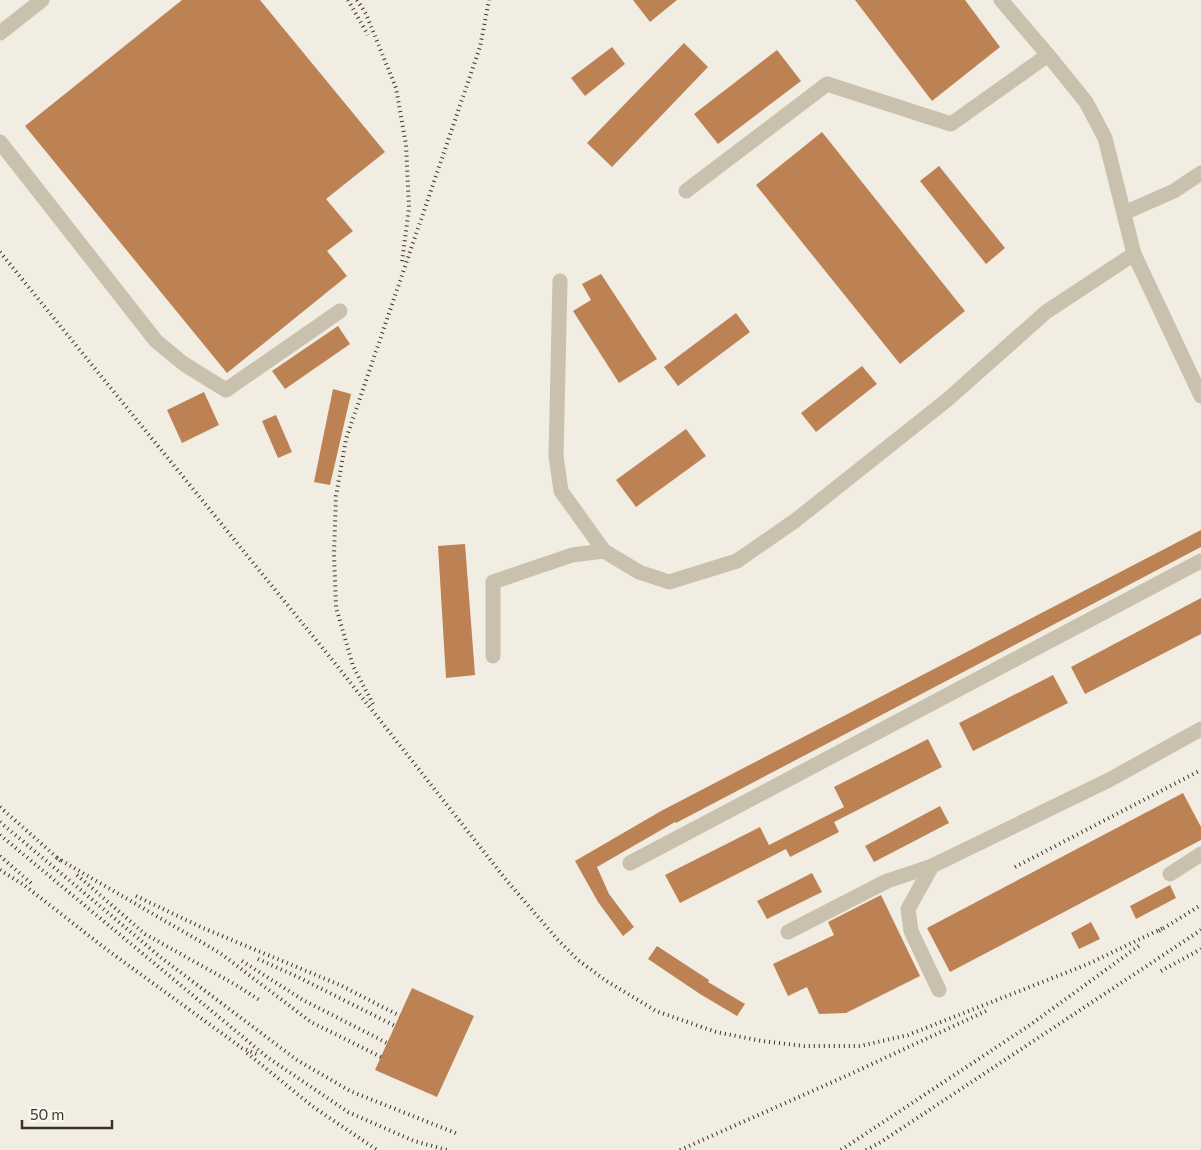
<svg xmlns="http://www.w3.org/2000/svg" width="1201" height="1150" font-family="Commissioner,sans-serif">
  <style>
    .building { fill: #bd8254 }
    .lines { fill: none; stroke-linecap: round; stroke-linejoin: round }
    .minor { stroke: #cac0ae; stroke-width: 15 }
    .rail { stroke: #39322c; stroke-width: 4; stroke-dasharray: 1 4; stroke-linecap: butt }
  </style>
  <rect width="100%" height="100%" fill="#f2ede2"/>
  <g class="building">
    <path d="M182 0H260L385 152 326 199 353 231 327 251 347 276 227 373 25 126Z"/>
    <path d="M633 0H677L650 22Z"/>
    <path d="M855 0H965L1000 47 932 101Z"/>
    <path d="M684 43 708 67 612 167 587 143Z"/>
    <path d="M612 47 625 64 585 96 571 78Z"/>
    <path d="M777 50 801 81 718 144 694 114Z"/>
    <path d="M822 132 965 311 900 364 756 185Z"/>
    <path d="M939 166 1005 248 986 264 920 181Z"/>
    <path d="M601 274 657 359 619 383 573 311 591 300 582 284Z"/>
    <path d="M736 313 750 332 678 386 664 367Z"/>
    <path d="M338 326 350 344 285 389 272 371Z"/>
    <path d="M862 366 877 384 816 432 801 413Z"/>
    <path d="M333 389 351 394 330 485 314 482Z"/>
    <path d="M204 392 219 425 182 443 167 410Z"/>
    <path d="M276 415 292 452 278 458 262 421Z"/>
    <path d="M686 429 706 456 636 507 616 480Z"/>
    <path d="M1201 530V547L676 823 675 822 597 867 609 894 634 927 623 936 598 902 575 861 661 811Z"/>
    <path d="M465 544 475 675 446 678 438 546Z"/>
    <path d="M1201 598V634L1085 694 1071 667Z"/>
    <path d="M1053 675 1068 703 973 751 959 723Z"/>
    <path d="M928 739 942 767 834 822 839 832 790 857 786 849 680 903 665 875 760 827 769 845 844 807 834 787Z"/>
    <path d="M1183 793 1201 827V840L950 972 927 928Z"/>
    <path d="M940 806 949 823 874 862 865 846Z"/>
    <path d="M812 873 822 892 767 919 757 901Z"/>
    <path d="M1170 885 1176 898 1136 919 1130 906Z"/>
    <path d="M881 895 920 976 846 1013 819 1014 807 987 788 996 773 964 834 935 828 922Z"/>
    <path d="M1091 922 1100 939 1079 949 1071 933Z"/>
    <path d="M657 946 709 980 708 982 745 1004 737 1016 700 994 648 959Z"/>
    <path d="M412 988 474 1016 437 1097 375 1070Z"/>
  </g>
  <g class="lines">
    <g class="minor">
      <path d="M1001 0 1048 55 1086 102 1105 138 1134 254 1201 396"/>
      <path d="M0 33 42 0"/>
      <path d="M0 142 156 341 184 364 226 390 340 311"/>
      <path d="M686 191 827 84 951 124 1048 55"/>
      <path d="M1124 213 1174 191 1201 173"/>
      <path d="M560 281 556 456 561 491 604 551 639 572 669 582 737 561 796 520 947 400 1046 312 1134 254"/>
      <path d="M493 656V582L572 555 604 551"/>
      <path d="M630 863 1201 561"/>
      <path d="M932 866 908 909 911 931 939 990"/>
      <path d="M1170 874 1201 854"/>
      <path d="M788 932 887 881 932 866 1109 780 1201 729"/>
    </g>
    <g class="rail">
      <path d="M348 0 368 35"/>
      <path d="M357 0 366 14 396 88 406 145 409 208 402 262"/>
      <path d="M0 252 338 667 507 881 558 940 578 960 605 980 656 1011 716 1032 762 1041 804 1046H860L908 1035 1088 964 1163 928"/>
      <path d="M373 704 353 666 336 607 334 555 336 496 346 439 480 47 489 0"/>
      <path d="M0 807 62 862"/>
      <path d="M0 822 164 960 297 1060 350 1091 458 1134"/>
      <path d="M0 835 267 1057 348 1112 414 1141 447 1150"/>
      <path d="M0 856 31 883"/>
      <path d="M57 858 220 953 311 1022 381 1057"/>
      <path d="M1015 867 1201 770"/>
      <path d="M0 870 24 885 106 949 242 1048 259 1055"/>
      <path d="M77 875 145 934 236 985 261 1001"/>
      <path d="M136 896 203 928 340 985 400 1016"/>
      <path d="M1159 931 1201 905"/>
      <path d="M258 959 298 977 395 1026"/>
      <path d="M242 961 303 1000 387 1043"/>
      <path d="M1161 971 1201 949"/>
      <path d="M247 1053 312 1106 377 1150"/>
      <path d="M680 1150 846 1076 986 1011"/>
      <path d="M841 1150 1030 1025 1140 945"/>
      <path d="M866 1150 881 1142 1201 930"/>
    </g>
  </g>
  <path d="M22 1120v8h90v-8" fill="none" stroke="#39322c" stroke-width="2.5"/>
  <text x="30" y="1120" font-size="15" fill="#39322c" stroke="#faf7ee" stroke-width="4" paint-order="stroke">50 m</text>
</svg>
